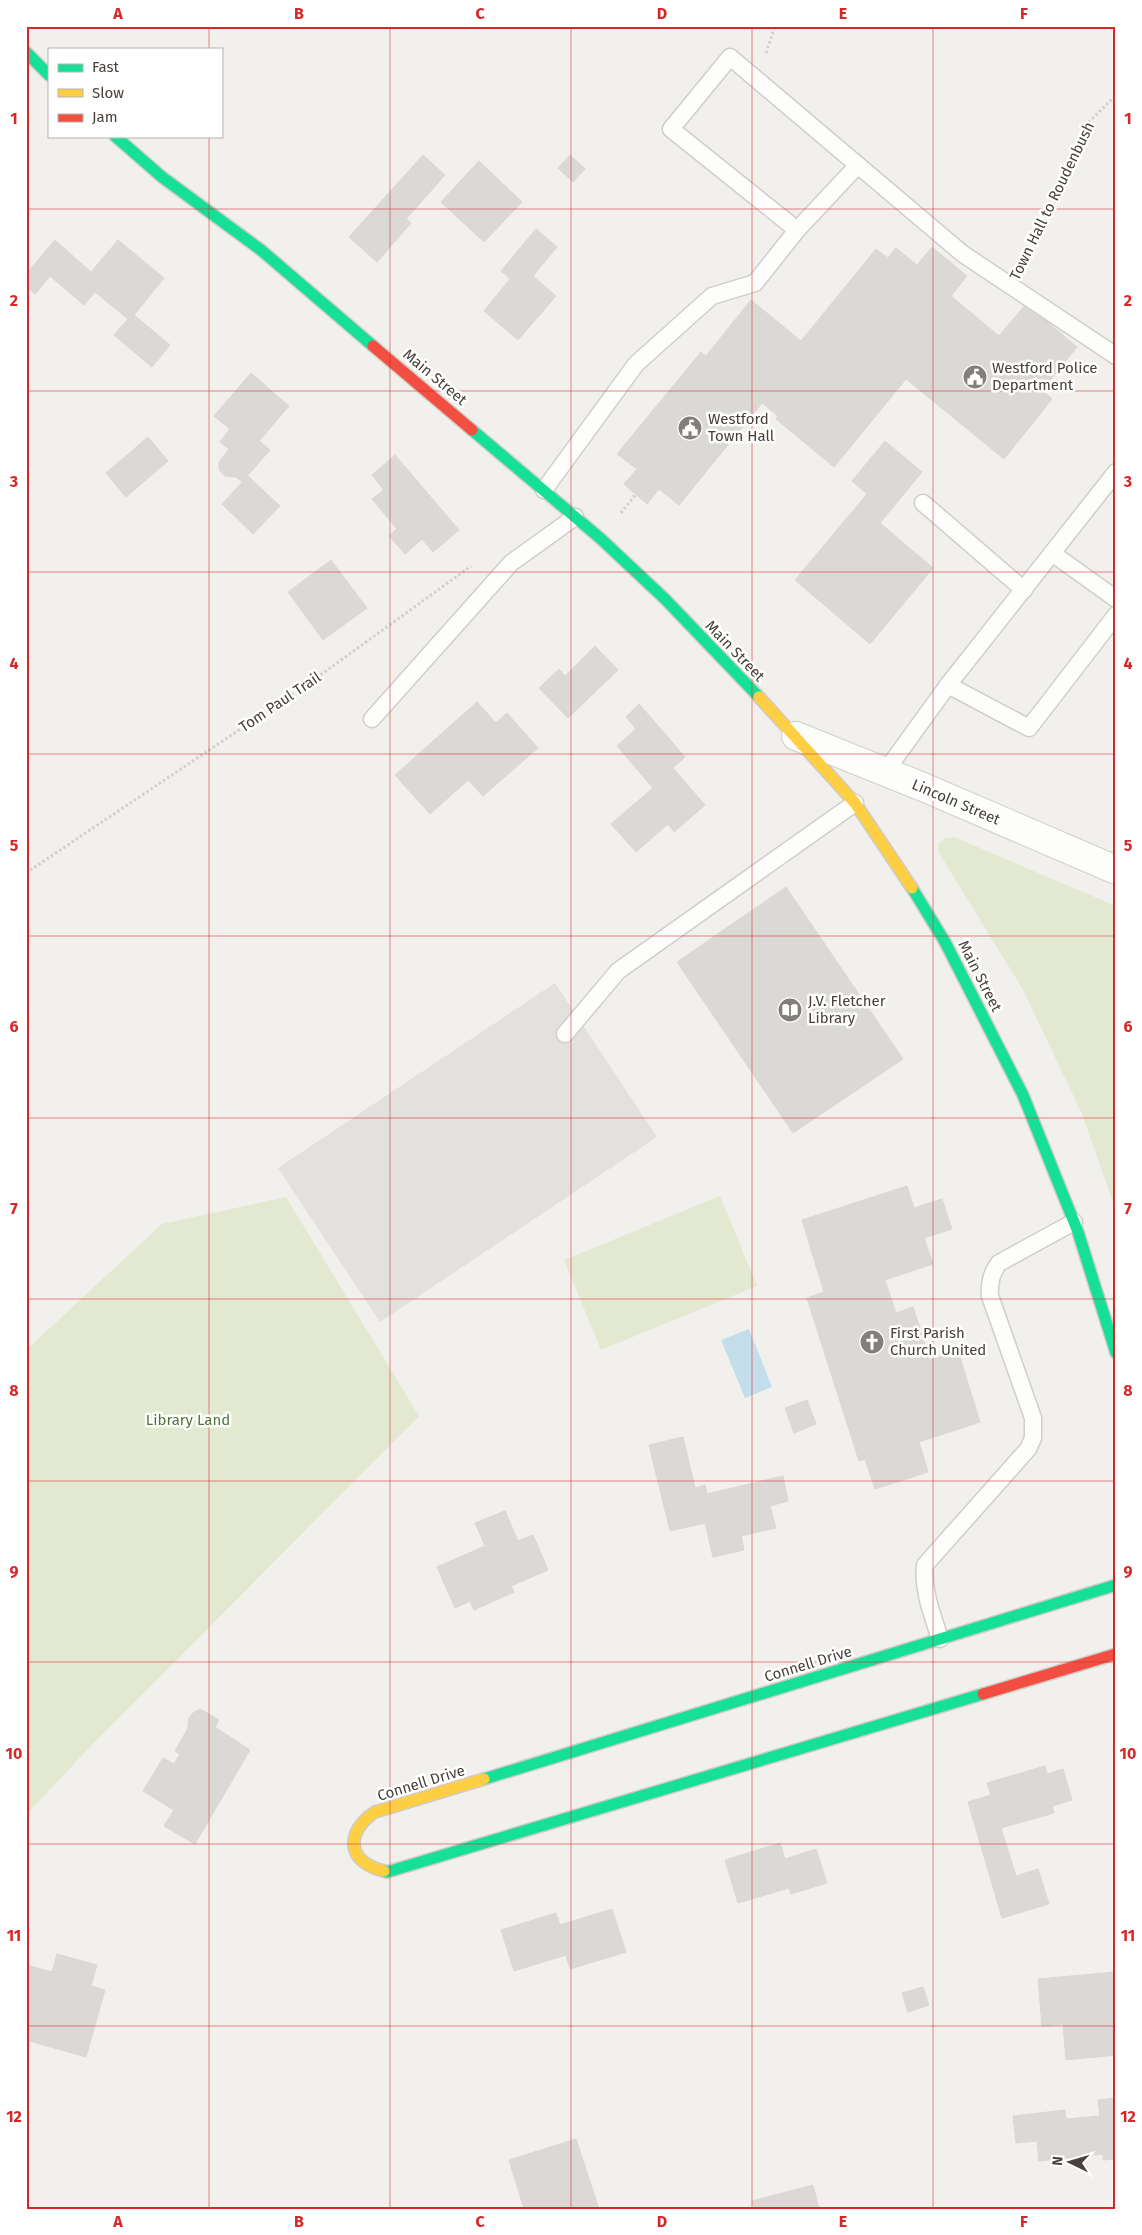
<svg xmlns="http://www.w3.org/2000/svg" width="1142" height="2235" font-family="'Fira Sans',sans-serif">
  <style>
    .green { fill: #e2e9d0 }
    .parking { fill: #e3e1de }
    .water { fill: #c3deea }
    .building { fill: #dbd9d6; stroke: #dad7d3 }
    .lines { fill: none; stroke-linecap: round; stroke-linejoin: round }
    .lane-casing { stroke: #d0cecb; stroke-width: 19 }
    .street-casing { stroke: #d0cecb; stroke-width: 30 }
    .fast-casing { stroke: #d0ccc5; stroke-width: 14 }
    .slow-casing { stroke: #d0ccc5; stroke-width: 14 }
    .jam-casing { stroke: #d0ccc5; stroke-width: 14 }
    .path { stroke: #d2d0cb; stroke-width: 3; stroke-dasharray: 2.5 2.5; stroke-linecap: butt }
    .lane { stroke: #fdfdfc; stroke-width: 16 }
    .street { stroke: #fdfdfc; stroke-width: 28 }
    .fast { stroke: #16e098; stroke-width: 11 }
    .slow { stroke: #ffcf43; stroke-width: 11 }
    .jam { stroke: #f24e42; stroke-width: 11 }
    .grid { fill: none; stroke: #d62828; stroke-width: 1; stroke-opacity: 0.55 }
    .labels { text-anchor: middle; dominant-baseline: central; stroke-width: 5; stroke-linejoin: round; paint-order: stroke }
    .street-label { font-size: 15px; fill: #47413a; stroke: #fff }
    .poi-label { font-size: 15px; fill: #47413a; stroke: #fff; text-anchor: start }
    .park-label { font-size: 15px; fill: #507433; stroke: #fff }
    .neatline { fill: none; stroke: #d62828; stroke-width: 2 }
    .grid-label { font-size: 16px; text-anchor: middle; font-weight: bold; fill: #d62828 }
  </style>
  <rect width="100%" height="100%" fill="#f2f0ed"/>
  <g class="green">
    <path d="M954 837 1116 906V1211L1082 1114 1023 990 939 853 938 845 945 838Z"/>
    <path d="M720 1196 757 1286 601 1350 564 1260Z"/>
    <path d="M286 1197 419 1416 90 1747 26 1815V1350L162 1224Z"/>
  </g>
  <path class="parking" d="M555 983 657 1137 380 1322 278 1168Z"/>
  <path class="water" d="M749 1329 772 1387 745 1398 721 1340Z"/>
  <g class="building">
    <path d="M423 155 445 175 406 219 411 223 377 262 349 237Z"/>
    <path d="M570 155 585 169 573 182 558 168Z"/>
    <path d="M479 161 522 202 484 242 441 202Z"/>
    <path d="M536 229 557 247 533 276 556 296 518 340 484 311 510 279 501 271Z"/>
    <path d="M55 240 91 272 118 240 164 278 134 315 170 345 152 367 114 335 128 319 95 292 84 305 50 276 35 294 26 286V274Z"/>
    <path d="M932 247 967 276 951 296 999 336 1026 304 1077 347 1042 390 1052 399 1004 459 906 379 834 467 776 419 778 416 706 356 751 300 801 341 876 249 888 258 896 248 917 265Z"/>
    <path d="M701 352 762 403 679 505 659 489 647 504 624 484 637 469 617 454Z"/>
    <path d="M251 373 289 406 259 441 270 450 242 482 236 477 225 476 219 470V462L229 449 220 442 230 429 214 416Z"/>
    <path d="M148 437 168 461 126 497 106 473Z"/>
    <path d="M885 441 922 472 880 523 933 568 870 644 795 580 867 494 852 481Z"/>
    <path d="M395 455 459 530 433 552 422 539 405 554 389 536 397 529 372 499 384 490 372 475Z"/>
    <path d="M248 476 280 506 253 534 222 504Z"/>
    <path d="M331 560 367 608 323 640 288 592Z"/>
    <path d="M595 646 618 670 568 718 539 688 559 669 565 676Z"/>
    <path d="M477 702 496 723 507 713 538 748 483 796 468 780 430 814 395 775Z"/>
    <path d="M639 704 685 757 673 768 705 805 674 832 668 824 636 852 611 824 653 788 617 746 636 729 626 717Z"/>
    <path d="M786 887 903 1059 793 1133 677 962Z"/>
    <path d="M907 1186 914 1208 942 1199 952 1229 924 1238 933 1264 885 1280 896 1313 913 1307 930 1360 958 1351 980 1422 919 1442 928 1472 875 1489 865 1459 859 1461 807 1298 824 1292 802 1220Z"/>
    <path d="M807 1400 816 1424 794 1433 785 1408Z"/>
    <path d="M683 1437 695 1488 705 1485 707 1494 783 1476 788 1501 770 1506 776 1528 741 1536 744 1550 713 1557 705 1523 670 1531 649 1445Z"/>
    <path d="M505 1511 518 1541 533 1535 548 1570 511 1586 514 1592 474 1610 470 1601 455 1608 437 1567 485 1546 475 1523Z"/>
    <path d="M200 1709 219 1720 215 1727 250 1750 195 1844 164 1826 174 1810 143 1791 163 1758 174 1764 180 1754 175 1751 188 1728 189 1718 193 1713Z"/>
    <path d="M1045 1766 1047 1774 1063 1769 1072 1800 1052 1806 1054 1813 1001 1828 1016 1876 1038 1869 1049 1904 1002 1918 968 1802 991 1795 987 1783Z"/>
    <path d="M780 1843 785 1859 816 1849 827 1883 791 1894 789 1888 738 1903 725 1860Z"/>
    <path d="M612 1909 626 1952 570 1969 566 1955 514 1971 501 1930 556 1913 560 1925Z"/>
    <path d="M57 1954 97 1965 91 1986 105 1990 86 2057 26 2040V1965L52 1972Z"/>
    <path d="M1116 1972V2055L1066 2060 1063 2024 1042 2026 1038 1979Z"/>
    <path d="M923 1987 929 2005 908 2012 902 1993Z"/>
    <path d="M1115 2092H1116V2159L1103 2160V2154L1039 2161 1037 2141 1016 2143 1013 2116 1065 2110 1066 2119 1100 2116 1098 2100 1115 2098Z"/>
    <path d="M576 2139 599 2209H524L509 2160Z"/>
    <path d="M813 2185 819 2209H754L752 2201Z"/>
  </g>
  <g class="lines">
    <defs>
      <g id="lane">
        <path d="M797 230 858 165"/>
        <path d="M544 490 636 364 712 296 755 283 797 230 671 129 730 57 963 254 1116 356"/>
        <path d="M923 503 1024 590"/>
        <path d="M1052 553 1116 599"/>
        <path d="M948 685 1116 472"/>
        <path d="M372 719 511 563 575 517"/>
        <path d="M885 772 948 685 1029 728 1116 615"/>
        <path d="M565 1034 618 971 855 803"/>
        <path d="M940 1639C933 1616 922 1590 925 1565L1028 1449 1033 1438V1418L990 1296C989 1283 991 1273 999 1263L1074 1222"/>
      </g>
      <path id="street" d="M796 736 923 787 1116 870"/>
      <g id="fast">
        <path d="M26 52 49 75"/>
        <path d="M115 136 162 177 261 250 373 346"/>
        <path d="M472 430 600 538 665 599 759 697"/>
        <path d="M912 888 945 942 1023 1095 1078 1232 1116 1353"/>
        <path d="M484 1779 1116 1585"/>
        <path d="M384 1871 387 1872 983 1694"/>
      </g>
      <g id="slow">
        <path d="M759 697 855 803 912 888"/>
        <path d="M384 1871C346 1862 345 1832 375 1812L484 1779"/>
      </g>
      <g id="jam">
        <path d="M373 346 472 430"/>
        <path d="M983 1694 1116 1654"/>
      </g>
    </defs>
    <use href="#lane" class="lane-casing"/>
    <use href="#street" class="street-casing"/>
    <use href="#fast" class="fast-casing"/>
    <use href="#slow" class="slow-casing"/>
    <use href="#jam" class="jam-casing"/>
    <g class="path">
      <path d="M766 53 775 26"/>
      <path d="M1021 262 1089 122 1116 95"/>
      <path d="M621 513 636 494"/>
      <path d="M26 873 315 679 471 566"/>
    </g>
    <use href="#lane" class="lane"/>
    <use href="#street" class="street"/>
    <use href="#fast" class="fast"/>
    <use href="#slow" class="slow"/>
    <use href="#jam" class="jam"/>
  </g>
  <path class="grid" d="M209 26V49M390 26V2209M571 26V2209M752 26V2209M933 26V2209M209 136V2209M26 209H1116M26 391H1116M26 572H1116M26 754H1116M26 936H1116M26 1118H1116M26 1299H1116M26 1481H1116M26 1662H1116M26 1844H1116M26 2026H1116"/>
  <defs>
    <symbol id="civic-disc" viewBox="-11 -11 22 22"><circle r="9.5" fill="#837e79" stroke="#fff"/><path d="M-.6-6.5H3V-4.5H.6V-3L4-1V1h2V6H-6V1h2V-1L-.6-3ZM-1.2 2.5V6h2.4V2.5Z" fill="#fff"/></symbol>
    <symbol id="library-disc" viewBox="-11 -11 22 22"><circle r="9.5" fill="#837e79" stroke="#fff"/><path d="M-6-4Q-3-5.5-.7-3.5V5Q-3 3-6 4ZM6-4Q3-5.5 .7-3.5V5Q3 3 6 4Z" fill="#fff"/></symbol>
    <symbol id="church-disc" viewBox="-11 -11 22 22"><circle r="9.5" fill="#837e79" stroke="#fff"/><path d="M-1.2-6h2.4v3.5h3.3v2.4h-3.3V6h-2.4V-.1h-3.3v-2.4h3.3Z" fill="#fff"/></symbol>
  </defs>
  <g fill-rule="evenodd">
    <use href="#civic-disc" x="961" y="363" width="28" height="28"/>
    <use href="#civic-disc" x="676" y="414" width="28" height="28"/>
    <use href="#library-disc" x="776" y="996" width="28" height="28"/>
    <use href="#church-disc" x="858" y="1328" width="28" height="28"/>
  </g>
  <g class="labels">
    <g class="street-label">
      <text transform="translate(1052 201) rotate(-64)">Town Hall to Roudenbush</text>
      <text transform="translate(435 377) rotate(40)">Main Street</text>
      <text transform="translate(735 651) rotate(46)">Main Street</text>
      <text transform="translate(280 702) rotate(-34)">Tom Paul Trail</text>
      <text transform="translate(956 802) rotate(23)">Lincoln Street</text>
      <text transform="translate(980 976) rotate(63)">Main Street</text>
      <text transform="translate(808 1664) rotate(-17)">Connell Drive</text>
      <text transform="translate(421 1783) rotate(-17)">Connell Drive</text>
    </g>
    <g class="poi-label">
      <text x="992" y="368">Westford Police<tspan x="992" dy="17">Department</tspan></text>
      <text x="708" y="419">Westford<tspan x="708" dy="17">Town Hall</tspan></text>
      <text x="808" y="1001">J.V. Fletcher<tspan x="808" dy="17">Library</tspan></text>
      <text x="890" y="1333">First Parish<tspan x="890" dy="17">Church United</tspan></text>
    </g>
    <g class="park-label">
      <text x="188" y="1420">Library Land</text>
    </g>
  </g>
  <rect width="1142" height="2235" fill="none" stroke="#ffffff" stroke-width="55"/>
  <rect x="48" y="48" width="175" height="90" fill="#ffffff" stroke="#b5b3b0"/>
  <rect x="58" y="64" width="25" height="8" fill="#16e098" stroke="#b5b3b0"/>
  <text x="92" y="72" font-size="15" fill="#47413a">Fast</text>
  <rect x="58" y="89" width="25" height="8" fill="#ffcf43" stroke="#b5b3b0"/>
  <text x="92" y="98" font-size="15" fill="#47413a">Slow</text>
  <rect x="58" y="114" width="25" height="8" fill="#f24e42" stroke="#b5b3b0"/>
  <text x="92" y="122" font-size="15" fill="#47413a">Jam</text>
  <g transform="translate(1070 2162) rotate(275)" stroke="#ffffff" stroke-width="4" paint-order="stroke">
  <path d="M0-4L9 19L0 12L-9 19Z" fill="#47413a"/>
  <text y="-8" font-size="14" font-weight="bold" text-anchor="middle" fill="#47413a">N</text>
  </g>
  <rect x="28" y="28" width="1086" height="2180" class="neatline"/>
  <g class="grid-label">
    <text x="118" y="19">A</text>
    <text x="299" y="19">B</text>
    <text x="480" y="19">C</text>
    <text x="662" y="19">D</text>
    <text x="843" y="19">E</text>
    <text x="1024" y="19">F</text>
    <text x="14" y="124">1</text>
    <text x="1128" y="124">1</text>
    <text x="14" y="306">2</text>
    <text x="1128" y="306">2</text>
    <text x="14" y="487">3</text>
    <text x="1128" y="487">3</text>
    <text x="14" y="669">4</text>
    <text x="1128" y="669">4</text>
    <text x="14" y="851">5</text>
    <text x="1128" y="851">5</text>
    <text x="14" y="1032">6</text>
    <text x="1128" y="1032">6</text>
    <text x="14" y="1214">7</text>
    <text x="1128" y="1214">7</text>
    <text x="14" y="1396">8</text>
    <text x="1128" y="1396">8</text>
    <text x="14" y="1577">9</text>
    <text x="1128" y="1577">9</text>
    <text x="14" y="1759">10</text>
    <text x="1128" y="1759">10</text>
    <text x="14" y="1941">11</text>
    <text x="1128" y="1941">11</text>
    <text x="14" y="2122">12</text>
    <text x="1128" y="2122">12</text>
    <text x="118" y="2227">A</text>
    <text x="299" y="2227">B</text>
    <text x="480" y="2227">C</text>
    <text x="662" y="2227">D</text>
    <text x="843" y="2227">E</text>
    <text x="1024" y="2227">F</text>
  </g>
</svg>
